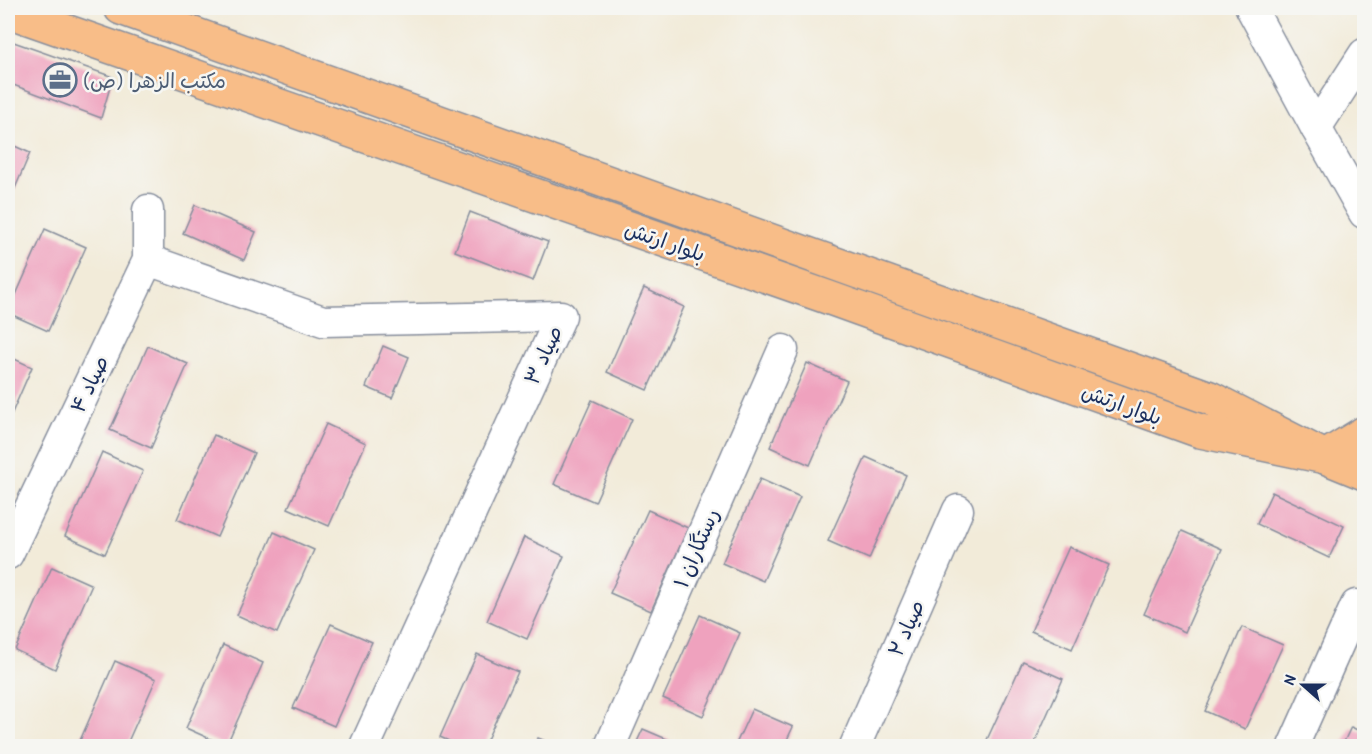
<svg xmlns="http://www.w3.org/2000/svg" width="1372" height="754" font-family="'Patrick Hand','Playpen Sans Arabic',sans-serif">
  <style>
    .building { fill: #efa2be }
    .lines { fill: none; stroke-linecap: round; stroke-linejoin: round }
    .minor-casing { stroke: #868d9c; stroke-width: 33 }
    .major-casing { stroke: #868d9c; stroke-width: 36 }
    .minor { stroke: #fff; stroke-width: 30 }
    .major { stroke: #f8bd88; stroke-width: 33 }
    .labels { text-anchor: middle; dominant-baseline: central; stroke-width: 5; stroke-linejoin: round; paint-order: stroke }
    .service-label { font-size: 21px; fill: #4e5e75; stroke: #f6f6f2; text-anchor: start }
    .street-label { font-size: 21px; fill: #1b2f5e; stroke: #f6f6f2 }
  </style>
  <rect width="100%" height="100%" fill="#f6f6f2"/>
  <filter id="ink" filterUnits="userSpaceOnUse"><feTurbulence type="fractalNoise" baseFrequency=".0167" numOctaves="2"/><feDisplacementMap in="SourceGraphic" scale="12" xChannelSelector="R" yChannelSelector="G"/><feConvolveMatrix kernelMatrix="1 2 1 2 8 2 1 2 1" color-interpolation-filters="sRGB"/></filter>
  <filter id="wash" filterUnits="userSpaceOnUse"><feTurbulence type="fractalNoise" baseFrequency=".008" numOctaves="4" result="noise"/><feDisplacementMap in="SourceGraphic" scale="24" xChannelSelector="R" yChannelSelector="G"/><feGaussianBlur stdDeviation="1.35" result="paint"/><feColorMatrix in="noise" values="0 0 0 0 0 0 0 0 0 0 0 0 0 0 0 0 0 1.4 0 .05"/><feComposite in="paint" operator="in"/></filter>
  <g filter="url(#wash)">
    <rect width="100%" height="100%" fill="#f2ebd9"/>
    <g id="blocks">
      <g class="building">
        <path d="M8 40 113 77 101 118 8 83Z"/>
        <path d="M8 143 30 153 8 205Z"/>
        <path d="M195 205 256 232 244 260 183 233Z"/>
        <path d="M470 212 548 242 533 281 455 251Z"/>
        <path d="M45 229 86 247 48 331 8 313Z"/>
        <path d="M644 288 684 307 647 390 607 372Z"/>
        <path d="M148 346 188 364 151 448 110 430Z"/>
        <path d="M383 346 409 357 392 398 366 387Z"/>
        <path d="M8 356 32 367 8 422Z"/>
        <path d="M807 363 847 381 810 465 770 447Z"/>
        <path d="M592 400 632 419 595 502 554 484Z"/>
        <path d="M326 424 366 443 329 526 288 508Z"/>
        <path d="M214 435 254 453 217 537 177 519Z"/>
        <path d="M102 452 143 471 105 554 65 536Z"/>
        <path d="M866 457 906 475 869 559 828 541Z"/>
        <path d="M760 479 800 497 763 581 722 563Z"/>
        <path d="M1272 492 1344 526 1329 558 1257 524Z"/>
        <path d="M648 510 688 528 651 611 610 593Z"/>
        <path d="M1182 531 1222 549 1185 632 1144 614Z"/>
        <path d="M274 532 314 550 277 633 237 615Z"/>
        <path d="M524 537 564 556 527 639 487 621Z"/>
        <path d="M1069 547 1109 565 1072 649 1031 631Z"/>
        <path d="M52 567 92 585 55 669 15 650Z"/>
        <path d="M700 615 740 633 703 716 663 698Z"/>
        <path d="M331 624 372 642 334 726 293 708Z"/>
        <path d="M1242 627 1283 645 1245 729 1205 711Z"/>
        <path d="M223 645 263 663 226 746 186 728Z"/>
        <path d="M477 654 518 672 484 746H460L440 737Z"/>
        <path d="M115 661 156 679 126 746H81L78 745Z"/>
        <path d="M1023 661 1063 679 1033 746H990L985 744Z"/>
        <path d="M752 709 793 727 784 746H735Z"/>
        <path d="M1351 727 1364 733V746H1342Z"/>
        <path d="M643 729 683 746H635Z"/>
        <path d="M538 738 558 746H534Z"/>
      </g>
    </g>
  </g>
  <g filter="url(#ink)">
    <use href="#blocks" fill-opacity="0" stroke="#868d9c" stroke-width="1.5"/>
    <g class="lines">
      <defs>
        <g id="minor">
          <path d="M1251 8 1316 128 1364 213"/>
          <path d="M1316 128 1364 54"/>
          <path d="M148 260 323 321 561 316 365 746"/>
          <path d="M8 554 148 260V210"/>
          <path d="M610 746 783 350"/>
          <path d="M855 746 958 510"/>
          <path d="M1293 746 1356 605"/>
        </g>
        <g id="major">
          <path d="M121 8 1210 398 1325 457 1364 473"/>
          <path d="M8 11 827 297 1200 431 1325 457"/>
          <path d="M1325 457 1364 433"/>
        </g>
      </defs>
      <use href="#minor" class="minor-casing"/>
      <use href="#major" class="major-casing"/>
      <use href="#minor" class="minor"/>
      <use href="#major" class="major"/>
    </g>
  </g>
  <defs>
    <symbol id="office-ring" viewBox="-11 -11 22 22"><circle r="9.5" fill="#f6f6f2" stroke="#5c6f8a" stroke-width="1.5"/><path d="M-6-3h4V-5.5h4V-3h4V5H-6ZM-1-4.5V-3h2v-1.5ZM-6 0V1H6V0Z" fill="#5c6f8a"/></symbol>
  </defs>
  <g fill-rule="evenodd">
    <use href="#office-ring" x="41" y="61" width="38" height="38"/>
  </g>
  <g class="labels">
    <g class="service-label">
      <text x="83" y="80">مکتب الزهرا (ص)</text>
    </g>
    <g class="street-label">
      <text transform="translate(665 241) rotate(19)">بلوار ارتش</text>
      <text transform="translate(543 355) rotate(-65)">صیاد ۳</text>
      <text transform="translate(89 384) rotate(-64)">صیاد ۴</text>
      <text transform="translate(1122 404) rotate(20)">بلوار ارتش</text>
      <text transform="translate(696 548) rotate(-67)">رستگاران ۱</text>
      <text transform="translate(906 628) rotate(-66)">صیاد ۲</text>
    </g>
  </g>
  <rect width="1372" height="754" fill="none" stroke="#f6f6f2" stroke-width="30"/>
  <g transform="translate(1303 685) rotate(291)" stroke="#f6f6f2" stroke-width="4.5" paint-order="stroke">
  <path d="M0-4.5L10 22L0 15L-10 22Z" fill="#1b2f5e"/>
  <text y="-9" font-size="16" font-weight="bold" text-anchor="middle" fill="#1b2f5e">N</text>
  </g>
</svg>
